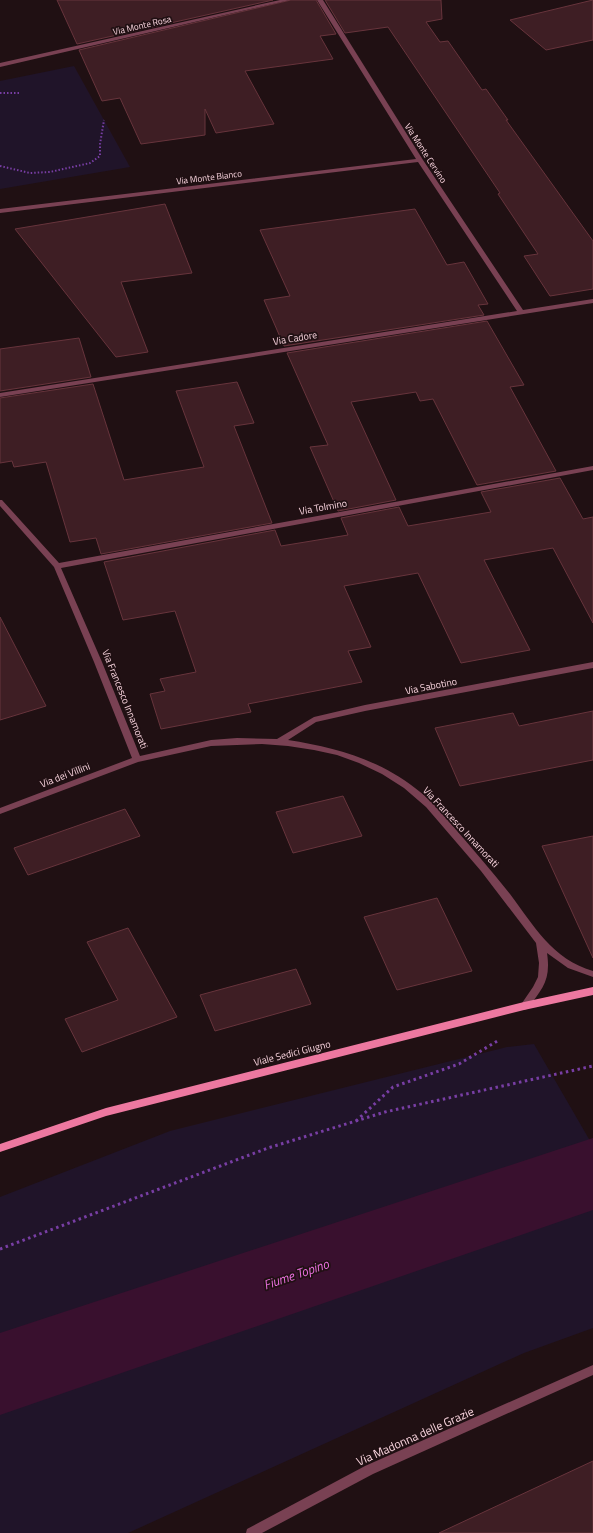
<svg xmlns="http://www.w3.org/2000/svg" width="593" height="1533" font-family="'Titillium Web',sans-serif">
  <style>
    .green { fill: #201429 }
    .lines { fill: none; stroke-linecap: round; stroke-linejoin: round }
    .river { fill: #39102e; fill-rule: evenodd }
    .building { fill: #3e1e24; stroke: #67343c }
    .path-far1 { stroke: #783ea4; stroke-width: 2; stroke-dasharray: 1.5 2; stroke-linecap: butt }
    .path { stroke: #783ea4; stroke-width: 3; stroke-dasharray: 2.5 3.5; stroke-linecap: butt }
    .street { fill: #794153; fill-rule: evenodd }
    .secondary { fill: #ed78a0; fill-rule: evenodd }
    .labels { text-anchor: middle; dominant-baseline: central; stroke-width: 3.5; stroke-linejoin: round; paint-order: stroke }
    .far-street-label { font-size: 9px; fill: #f9d4de; stroke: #201013 }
    .street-label { font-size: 10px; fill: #f9d4de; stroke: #201013 }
    .near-street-label { font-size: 12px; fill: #f9d4de; stroke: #201013 }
    .near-water-label { font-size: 13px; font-style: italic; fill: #ec70e0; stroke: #201013 }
  </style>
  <rect width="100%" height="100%" fill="#201013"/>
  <g class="green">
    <path d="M74 66 130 167 0 189V81Z"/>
    <path d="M534 1044 593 1146V1328L524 1353 128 1533H0V1197L170 1131 507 1047Z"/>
  </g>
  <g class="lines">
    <path class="river" d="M593 1138V1210L0 1415V1333Z"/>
  </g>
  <g class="building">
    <path d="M57 0H273L77 44Z"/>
    <path d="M291 0H316L336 34 320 36 333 59 245 71 274 124 216 133 205 109V135L141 144 120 98 102 101 79 50Z"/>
    <path d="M325 0H441L442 19 426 22 440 42 448 41 482 90 486 89 508 120H506L593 241V289L550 296 524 256 538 254 498 194 500 193 388 27 345 33Z"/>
    <path d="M593 0V40L546 50 510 20Z"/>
    <path d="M165 204 192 273 121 282 148 352 116 357 15 229Z"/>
    <path d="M415 209 447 265 464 262 488 304 478 305 484 315 284 346 264 300 290 296 260 230Z"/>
    <path d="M487 321 524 385 510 387 556 471 477 485 433 399 420 401 416 392 351 402 396 500 338 511 310 447 328 445 287 353Z"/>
    <path d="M79 338 91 377 0 391V349Z"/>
    <path d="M237 382 254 423 234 426 272 523 101 554 96 538 70 542 46 462 14 467 12 461 0 463V398L93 384 124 480 204 467 176 391Z"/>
    <path d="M560 478 583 519 593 517V623L553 548 484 560 530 650 461 663 418 573 344 586 371 647 348 651 362 682 248 704 251 712 161 729 150 694 165 691 160 679 196 672 175 611 123 620 104 562 275 530 281 546 348 535 341 518 399 507 408 526 491 512 481 492Z"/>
    <path d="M0 617 46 706 0 720Z"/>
    <path d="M593 711V760L460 786 435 728 513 713 519 726Z"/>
    <path d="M343 796 362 836 293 853 276 812Z"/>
    <path d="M125 809 140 836 28 875 14 848Z"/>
    <path d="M593 836V958L542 846Z"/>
    <path d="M437 898 472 971 397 990 364 917Z"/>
    <path d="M128 928 177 1017 82 1052 65 1019 118 1000 87 942Z"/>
    <path d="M296 969 311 1004 215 1031 200 995Z"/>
    <path d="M593 1461V1533H439Z"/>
  </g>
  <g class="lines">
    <g class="path-far1">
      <path d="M0 93H21"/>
      <path d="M0 166 30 173 50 172 90 163 100 156V144L104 120"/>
    </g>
    <g class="path">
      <path d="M356 1121 393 1087 459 1064 499 1040"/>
      <path d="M0 1249 268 1148 385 1112 593 1066"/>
    </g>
    <g class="street">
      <path d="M280 0H290L0 67V63Z"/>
      <path d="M317 0H323L423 160 523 310 593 299V303L0 397V393L517 311 418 162 0 213V209L416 159Z"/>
      <path d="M593 466V470L61 568 102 662 140 756 211 740 237 738 277 739 314 717 365 705 593 662V668L365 711 316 722 288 740C333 747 378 759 415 788 429 798 440 811 451 824 471 847 491 870 510 894 534 926 552 959 593 971V977L568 968 547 953C551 980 543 988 527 1009L524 1010 521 1009 520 1006 533 987 538 977 539 963 536 943 481 871 426 807 404 788 382 774 359 763 337 755 314 750 288 746 262 744 211 746 138 762 0 814V808L132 758 94 662 54 567 0 506V500H2L59 563Z"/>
      <path d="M593 1365V1375L373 1474 262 1533H246L247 1529 365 1466Z"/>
    </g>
    <path class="secondary" d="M593 987V995L524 1010 106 1116 0 1152V1144L106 1108 524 1002Z"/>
  </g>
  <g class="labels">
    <g class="far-street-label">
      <text transform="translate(142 25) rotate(-13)">Via Monte Rosa</text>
      <text transform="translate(426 153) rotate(57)">Via Monte Cervino</text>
      <text transform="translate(209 177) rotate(-7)">Via Monte Bianco</text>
    </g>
    <g class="street-label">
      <text transform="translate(295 338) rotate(-9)">Via Cadore</text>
      <text transform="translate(323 507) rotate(-10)">Via Tolmino</text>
      <text transform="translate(431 686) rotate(-11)">Via Sabotino</text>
      <text transform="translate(125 699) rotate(68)">Via Francesco Innamorati</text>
      <text transform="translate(65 775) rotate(-21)">Via dei Villini</text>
      <text transform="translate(461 827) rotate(47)">Via Francesco Innamorati</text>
      <text transform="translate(292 1053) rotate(-14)">Viale Sedici Giugno</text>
    </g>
    <g class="near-street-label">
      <text transform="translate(415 1436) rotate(-24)">Via Madonna delle Grazie</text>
    </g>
    <g class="near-water-label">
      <text transform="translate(296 1274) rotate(-19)">Fiume Topino</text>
    </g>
  </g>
</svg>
